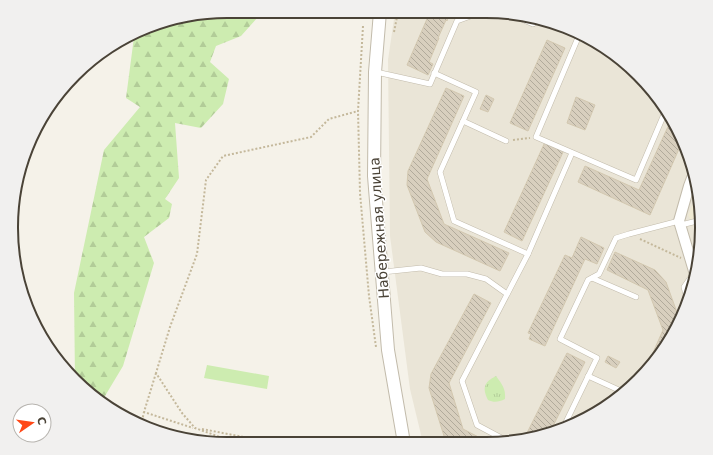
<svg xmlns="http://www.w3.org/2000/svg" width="713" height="455" font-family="'DejaVu Sans',sans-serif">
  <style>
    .residential { fill: #eae5d7 }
    .education { fill: #efe9d2 }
    .green { fill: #cdecb0 }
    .forest { fill: url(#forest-firs) }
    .park { fill: url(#park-tufts) }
    .building { fill: url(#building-back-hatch); stroke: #d3c8b0 }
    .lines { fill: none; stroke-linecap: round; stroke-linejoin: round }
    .service-casing { stroke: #c2bbab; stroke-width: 6 }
    .minor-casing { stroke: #c2bbab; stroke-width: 12 }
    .tertiary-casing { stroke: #c2bbab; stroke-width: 14 }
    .path { stroke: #c4b89b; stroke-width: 2; stroke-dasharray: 2 2; stroke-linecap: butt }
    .service { stroke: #fff; stroke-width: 5 }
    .minor { stroke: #fff; stroke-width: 10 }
    .tertiary { stroke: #fff; stroke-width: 12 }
    .labels { text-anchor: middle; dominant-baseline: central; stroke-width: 3; stroke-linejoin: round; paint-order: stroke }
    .street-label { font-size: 14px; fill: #4a4337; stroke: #fff }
    .rim { fill: none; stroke: #4a4337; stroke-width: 2 }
  </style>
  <defs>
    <pattern id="forest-firs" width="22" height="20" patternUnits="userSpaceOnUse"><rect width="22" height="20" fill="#cdecb0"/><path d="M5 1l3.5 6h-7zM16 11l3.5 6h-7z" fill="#b2cc98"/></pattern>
    <pattern id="park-tufts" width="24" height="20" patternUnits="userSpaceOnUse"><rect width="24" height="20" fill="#cdecb0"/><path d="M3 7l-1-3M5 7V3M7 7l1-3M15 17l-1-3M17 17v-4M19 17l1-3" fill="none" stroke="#b2cc98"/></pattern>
    <pattern id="building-back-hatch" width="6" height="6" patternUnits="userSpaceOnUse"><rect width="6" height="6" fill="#d8cfbe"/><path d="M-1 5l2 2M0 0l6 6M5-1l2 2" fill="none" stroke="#b1aa9b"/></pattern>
  </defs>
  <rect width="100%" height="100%" fill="#f5f2e9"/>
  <path class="residential" d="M395 12 514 13 581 33 628 65 680 132 702 213 691 297 648 370 581 422 499 444 423 443 410 389 390 236 388 60Z"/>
  <path class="education" d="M697 195 702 213 699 235 688 215Z"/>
  <path class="green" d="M207 365 269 376 267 389 204 378Z"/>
  <path class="forest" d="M228 11H259L258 17 241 36 216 46 210 62 229 79 223 104 201 128 175 123 179 178 165 199 172 204 169 218 144 237 154 263 123 366 102 401 85 390 75 379 74 293 104 150 140 107 126 98 134 37 133 35 158 22Z"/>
  <path class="park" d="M496 376C502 384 506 389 505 399 499 402 494 403 488 400 482 388 484 382 496 376Z"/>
  <g class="building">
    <path d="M430 12H450L447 21 446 20 438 38H439L429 62 433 64 428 75 407 65Z"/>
    <path d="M547 40 565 48 528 131 510 123Z"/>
    <path d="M446 88 464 96 427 179 444 224 509 253 500 271 436 242 425 232 407 185 408 171Z"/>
    <path d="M486 95 494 99 488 112 480 109Z"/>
    <path d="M576 97 595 105 585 130 567 123Z"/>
    <path d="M671 120 680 132 682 142 650 215 578 182 585 166 639 190Z"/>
    <path d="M545 142 564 150 522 241 504 232Z"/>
    <path d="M581 237 604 248 597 264 585 259 545 346 529 339 531 334 528 333 565 255 572 258Z"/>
    <path d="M615 252 655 270 666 282 679 318 648 370 644 373 663 330 648 290 607 270Z"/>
    <path d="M474 294 491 303 449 383 463 429 492 444 451 443 444 436 429 388 431 374Z"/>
    <path d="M567 353 585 362 551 430 525 437Z"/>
    <path d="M608 356 620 362 616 368 605 362Z"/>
  </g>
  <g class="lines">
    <defs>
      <g id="service">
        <path d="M508 13 533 24 539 20"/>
        <path d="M580 33 536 137 636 180 665 112"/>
        <path d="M376 72 430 84 457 21 479 13"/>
        <path d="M434 73 476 92 440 172 454 221 528 254"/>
        <path d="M463 121 506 141"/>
        <path d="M681 225 701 220"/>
        <path d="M383 272 421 268 442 274H467L486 279 507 294"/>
        <path d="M592 278 636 297"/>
        <path d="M688 302 684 287 694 273"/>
        <path d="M588 376 621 391"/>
        <path d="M564 426 597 358 560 339 588 280 599 274 616 238 629 234 679 221"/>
        <path d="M507 441 477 425 462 381 528 254 572 153"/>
      </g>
      <path id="minor" d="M692 178 689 186 679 221 694 271"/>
      <path id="tertiary" d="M380 12 375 72 374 176 388 350 404 443"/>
    </defs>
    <use href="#service" class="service-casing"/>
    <use href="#minor" class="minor-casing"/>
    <use href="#tertiary" class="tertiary-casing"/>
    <g class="path">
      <path d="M363 26 358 111 360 193 369 296 376 347"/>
      <path d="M394 32 398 12"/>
      <path d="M513 140 530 138"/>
      <path d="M640 239 681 258"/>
      <path d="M156 373 144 412 193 428"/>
      <path d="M141 425 144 412"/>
      <path d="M202 429 275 443"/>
      <path d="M234 442 195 428 182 413 156 373 170 327 197 254 206 180 223 156 311 137 329 119 358 111"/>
    </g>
    <use href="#service" class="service"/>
    <use href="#minor" class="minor"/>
    <use href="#tertiary" class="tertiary"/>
  </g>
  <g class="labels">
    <g class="street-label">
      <text transform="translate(379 228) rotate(-94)">Набережная улица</text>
    </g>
  </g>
  <path d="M0 0H713V455H0ZM227 18H486A209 209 0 0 1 695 227V228A209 209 0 0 1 486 437H227A209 209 0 0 1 18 228V227A209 209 0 0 1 227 18Z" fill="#f1f0ef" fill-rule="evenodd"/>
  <path class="rim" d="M227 18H486A209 209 0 0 1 695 227V228A209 209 0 0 1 486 437H227A209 209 0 0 1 18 228V227A209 209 0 0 1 227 18Z"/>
  <g transform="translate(32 423) rotate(77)"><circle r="19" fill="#ffffff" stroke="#b7b4af"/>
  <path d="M0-3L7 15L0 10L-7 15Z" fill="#ff4716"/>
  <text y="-6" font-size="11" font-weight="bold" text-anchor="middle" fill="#4a4337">С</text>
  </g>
</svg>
